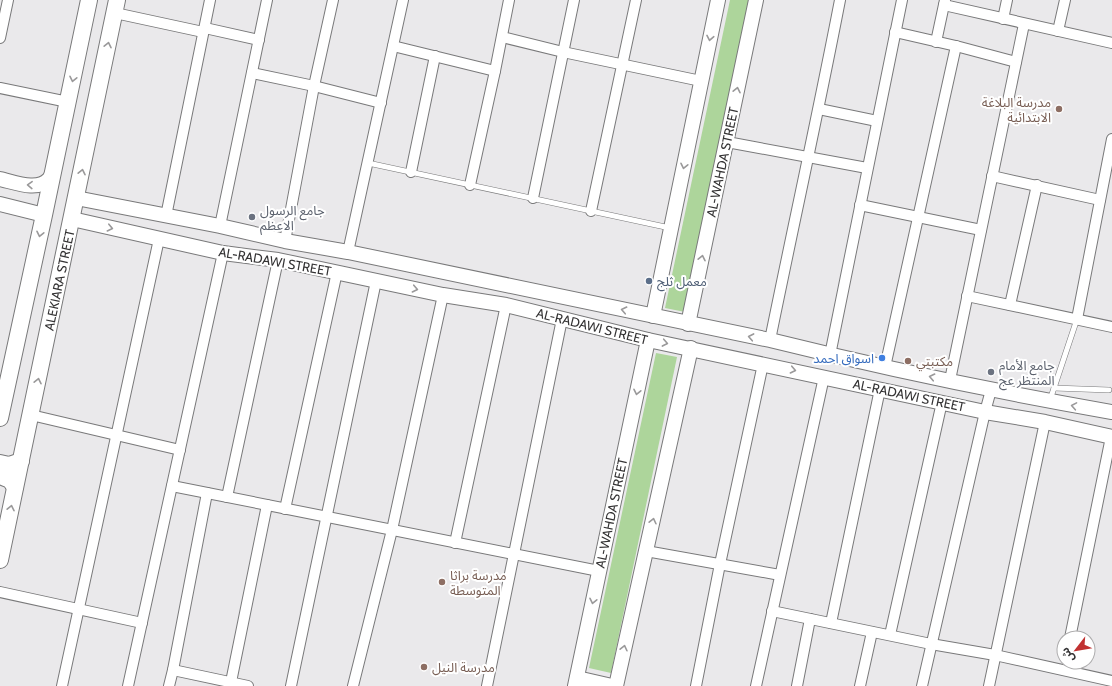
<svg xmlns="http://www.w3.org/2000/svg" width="1112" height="686" font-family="Cabin,'Noto Sans Arabic',sans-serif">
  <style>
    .green { fill: #add59b }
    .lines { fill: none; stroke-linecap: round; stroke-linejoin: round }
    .lane-casing { stroke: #79797a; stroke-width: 6 }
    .street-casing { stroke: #79797a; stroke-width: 12 }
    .secondary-casing { stroke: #79797a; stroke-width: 16 }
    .primary-casing { stroke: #79797a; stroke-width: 18 }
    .lane { stroke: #fff; stroke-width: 5 }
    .street { stroke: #fff; stroke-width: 10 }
    .secondary { stroke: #fff; stroke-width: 14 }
    .primary { stroke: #fff; stroke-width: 16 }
    .oneway { stroke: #9a999a }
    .education-dot { fill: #8d6e63; stroke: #fff; stroke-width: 1.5 }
    .worship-dot { fill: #6b7280; stroke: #fff; stroke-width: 1.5 }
    .service-dot { fill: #5c6f8a; stroke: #fff; stroke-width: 1.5 }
    .shop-dot { fill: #3f7fe0; stroke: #fff; stroke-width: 1.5 }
    .labels { text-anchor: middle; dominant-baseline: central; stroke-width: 4; stroke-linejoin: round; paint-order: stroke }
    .education-label { font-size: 13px; fill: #785e54; stroke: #fff; text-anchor: start }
    .street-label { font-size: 13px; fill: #343334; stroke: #fff }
    .worship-label { font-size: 13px; fill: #5b616d; stroke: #fff; text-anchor: start }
    .service-label { font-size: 13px; fill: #4e5e75; stroke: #fff; text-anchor: start }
    .shop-label { font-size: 13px; fill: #366cbe; stroke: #fff; text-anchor: end }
  </style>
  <rect width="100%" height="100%" fill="#eae9eb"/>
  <g class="green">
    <path d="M730 0H749L685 312 665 308Z"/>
    <path d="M656 353 677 357 611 673 589 668Z"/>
  </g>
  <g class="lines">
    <defs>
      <g id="lane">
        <path d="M368 163 670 228"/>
        <path d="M1054 388 1109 390"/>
        <path d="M1050 400 1077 319"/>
      </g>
      <g id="street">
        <path d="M944 5 1112 43"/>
        <path d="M115 13 203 32"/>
        <path d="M1003 19 1007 0"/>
        <path d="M205 28 259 40"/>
        <path d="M1058 31 1065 0"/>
        <path d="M895 32 956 46 1016 62"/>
        <path d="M502 37 563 52 701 81"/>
        <path d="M0 38 8 0"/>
        <path d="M936 42 945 0"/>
        <path d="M393 46 495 71"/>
        <path d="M252 73 314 86 381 103"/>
        <path d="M0 88 68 102"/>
        <path d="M819 109 877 121"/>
        <path d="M727 142 867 168"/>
        <path d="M411 172 435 56"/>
        <path d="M992 176 1100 200"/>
        <path d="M470 185 495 71 509 0"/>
        <path d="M533 198 574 0"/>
        <path d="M860 205 981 230"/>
        <path d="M591 211 636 0"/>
        <path d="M166 216 210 0"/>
        <path d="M220 226 267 0"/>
        <path d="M285 241 314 86 333 0"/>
        <path d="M348 252 403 0"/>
        <path d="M967 296 1112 327"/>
        <path d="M1010 305 1037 185"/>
        <path d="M1077 319 1112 139"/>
        <path d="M770 340C793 227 818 114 840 0"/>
        <path d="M830 355 902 0"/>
        <path d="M885 367 956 46"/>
        <path d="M950 380 1024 24"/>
        <path d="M31 415 180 450"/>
        <path d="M172 486 599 571"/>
        <path d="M227 497 278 260"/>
        <path d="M285 509 337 272"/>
        <path d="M455 543 506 305"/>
        <path d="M646 551 780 575"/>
        <path d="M0 592 142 623"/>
        <path d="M772 611 931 644 995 655 1112 681"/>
        <path d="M831 623 880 389"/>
        <path d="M890 635 942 402"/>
        <path d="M1070 638 1111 437"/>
        <path d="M173 670 248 686"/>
        <path d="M231 682 267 505"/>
        <path d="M62 686 159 239"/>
        <path d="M128 686 223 253"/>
        <path d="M169 686 173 670 207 493"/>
        <path d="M291 686 376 281"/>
        <path d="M353 686 392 530 443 295"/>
        <path d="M487 686 562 319"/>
        <path d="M696 686 720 564 763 364"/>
        <path d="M756 686 824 377"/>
        <path d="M797 686 810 619"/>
        <path d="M860 686 872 632"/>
        <path d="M922 686 985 412 991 390"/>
        <path d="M989 686 1045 422"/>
      </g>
      <g id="secondary">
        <path d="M0 179C14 182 38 192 49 179 51 177 52 173 54 170"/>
        <path d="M76 198 220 226 285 241 348 252 770 340C883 368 997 392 1112 412"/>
        <path d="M0 204 44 215"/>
        <path d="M72 219 223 253 278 260 443 295 506 305 648 340 985 412 1045 422 1112 437"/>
        <path d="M653 316 718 0"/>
        <path d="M688 324 756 0"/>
        <path d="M577 678 612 686"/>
        <path d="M575 686 648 340"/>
        <path d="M616 686 691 348"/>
      </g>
      <g id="primary">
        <path d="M0 418 44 215 89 0"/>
        <path d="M0 463 9 465 21 461"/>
        <path d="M0 476 10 480 15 487"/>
        <path d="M0 560 117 0"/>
      </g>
    </defs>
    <use href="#lane" class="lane-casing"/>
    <use href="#street" class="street-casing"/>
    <use href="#secondary" class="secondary-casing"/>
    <use href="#primary" class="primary-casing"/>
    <use href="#lane" class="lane"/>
    <use href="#street" class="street"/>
    <use href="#secondary" class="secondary"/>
    <use href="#primary" class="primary"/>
  </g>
  <defs><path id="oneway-chevron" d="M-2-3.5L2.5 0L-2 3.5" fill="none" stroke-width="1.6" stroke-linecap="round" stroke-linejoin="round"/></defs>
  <g class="oneway">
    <use href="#oneway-chevron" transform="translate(710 38) rotate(101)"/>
    <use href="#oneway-chevron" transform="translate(108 45) rotate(-78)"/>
    <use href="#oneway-chevron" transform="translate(73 79) rotate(102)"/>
    <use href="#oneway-chevron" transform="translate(737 90) rotate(-78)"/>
    <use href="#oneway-chevron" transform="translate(684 166) rotate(102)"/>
    <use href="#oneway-chevron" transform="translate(82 172) rotate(-78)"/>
    <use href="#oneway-chevron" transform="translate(30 185) rotate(-178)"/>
    <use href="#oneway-chevron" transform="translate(110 228) rotate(13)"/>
    <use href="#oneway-chevron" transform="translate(40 234) rotate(102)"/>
    <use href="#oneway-chevron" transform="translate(702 258) rotate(-78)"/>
    <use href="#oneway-chevron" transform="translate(415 289) rotate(12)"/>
    <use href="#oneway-chevron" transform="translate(624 310) rotate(-168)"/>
    <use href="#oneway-chevron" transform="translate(751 337) rotate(-169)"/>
    <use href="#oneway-chevron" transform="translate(665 343) rotate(11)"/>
    <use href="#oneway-chevron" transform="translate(793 370) rotate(12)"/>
    <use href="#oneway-chevron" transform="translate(932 377) rotate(-168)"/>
    <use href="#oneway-chevron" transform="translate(38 381) rotate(-78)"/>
    <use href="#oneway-chevron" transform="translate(637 392) rotate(102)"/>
    <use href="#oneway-chevron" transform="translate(1074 406) rotate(-170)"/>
    <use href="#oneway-chevron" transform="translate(11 508) rotate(-78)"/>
    <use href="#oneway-chevron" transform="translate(653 521) rotate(-77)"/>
    <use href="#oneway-chevron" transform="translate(593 601) rotate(102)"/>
    <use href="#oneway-chevron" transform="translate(624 648) rotate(-77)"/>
  </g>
  <g class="education-dot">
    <circle cx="1059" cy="109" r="4"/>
    <circle cx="908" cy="361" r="4"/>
    <circle cx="442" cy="582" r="4"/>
    <circle cx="424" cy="667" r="4"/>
  </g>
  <g class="worship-dot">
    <circle cx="252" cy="217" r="4"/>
    <circle cx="991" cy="372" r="4"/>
  </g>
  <circle class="service-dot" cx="649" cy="281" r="4"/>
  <circle class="shop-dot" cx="882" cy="358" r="4"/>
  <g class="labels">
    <g class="education-label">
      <text x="1051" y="102" text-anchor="end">مدرسة البلاغة<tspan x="1051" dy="15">الابتدائية</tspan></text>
      <text x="916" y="361">مكتبتي</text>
      <text x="450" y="575">مدرسة براثا<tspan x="450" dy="15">المتوسطة</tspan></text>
      <text x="432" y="667">مدرسة النيل</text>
    </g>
    <g class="street-label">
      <text transform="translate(722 162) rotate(-78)">AL-WAHDA STREET</text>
      <text transform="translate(275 261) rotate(10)">AL-RADAWI STREET</text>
      <text transform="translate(59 280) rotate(-78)">ALEKIARA STREET</text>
      <text transform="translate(592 326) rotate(14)">AL-RADAWI STREET</text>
      <text transform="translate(909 395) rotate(12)">AL-RADAWI STREET</text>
      <text transform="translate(611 513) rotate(-78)">AL-WAHDA STREET</text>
    </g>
    <g class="worship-label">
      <text x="260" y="210">جامع الرسول<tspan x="260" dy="15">الاعظم</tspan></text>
      <text x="999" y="365">جامع الأمام<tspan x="999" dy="15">المنتظر عج</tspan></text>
    </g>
    <g class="service-label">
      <text x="657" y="281">معمل ثلج</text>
    </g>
    <g class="shop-label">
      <text x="874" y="358">اسواق احمد</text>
    </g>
  </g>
  <g transform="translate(1076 650) rotate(239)"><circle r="19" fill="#ffffff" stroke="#aeadae"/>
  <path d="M0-3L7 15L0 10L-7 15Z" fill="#c13232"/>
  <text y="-6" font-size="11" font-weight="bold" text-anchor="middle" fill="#343334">ش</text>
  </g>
</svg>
